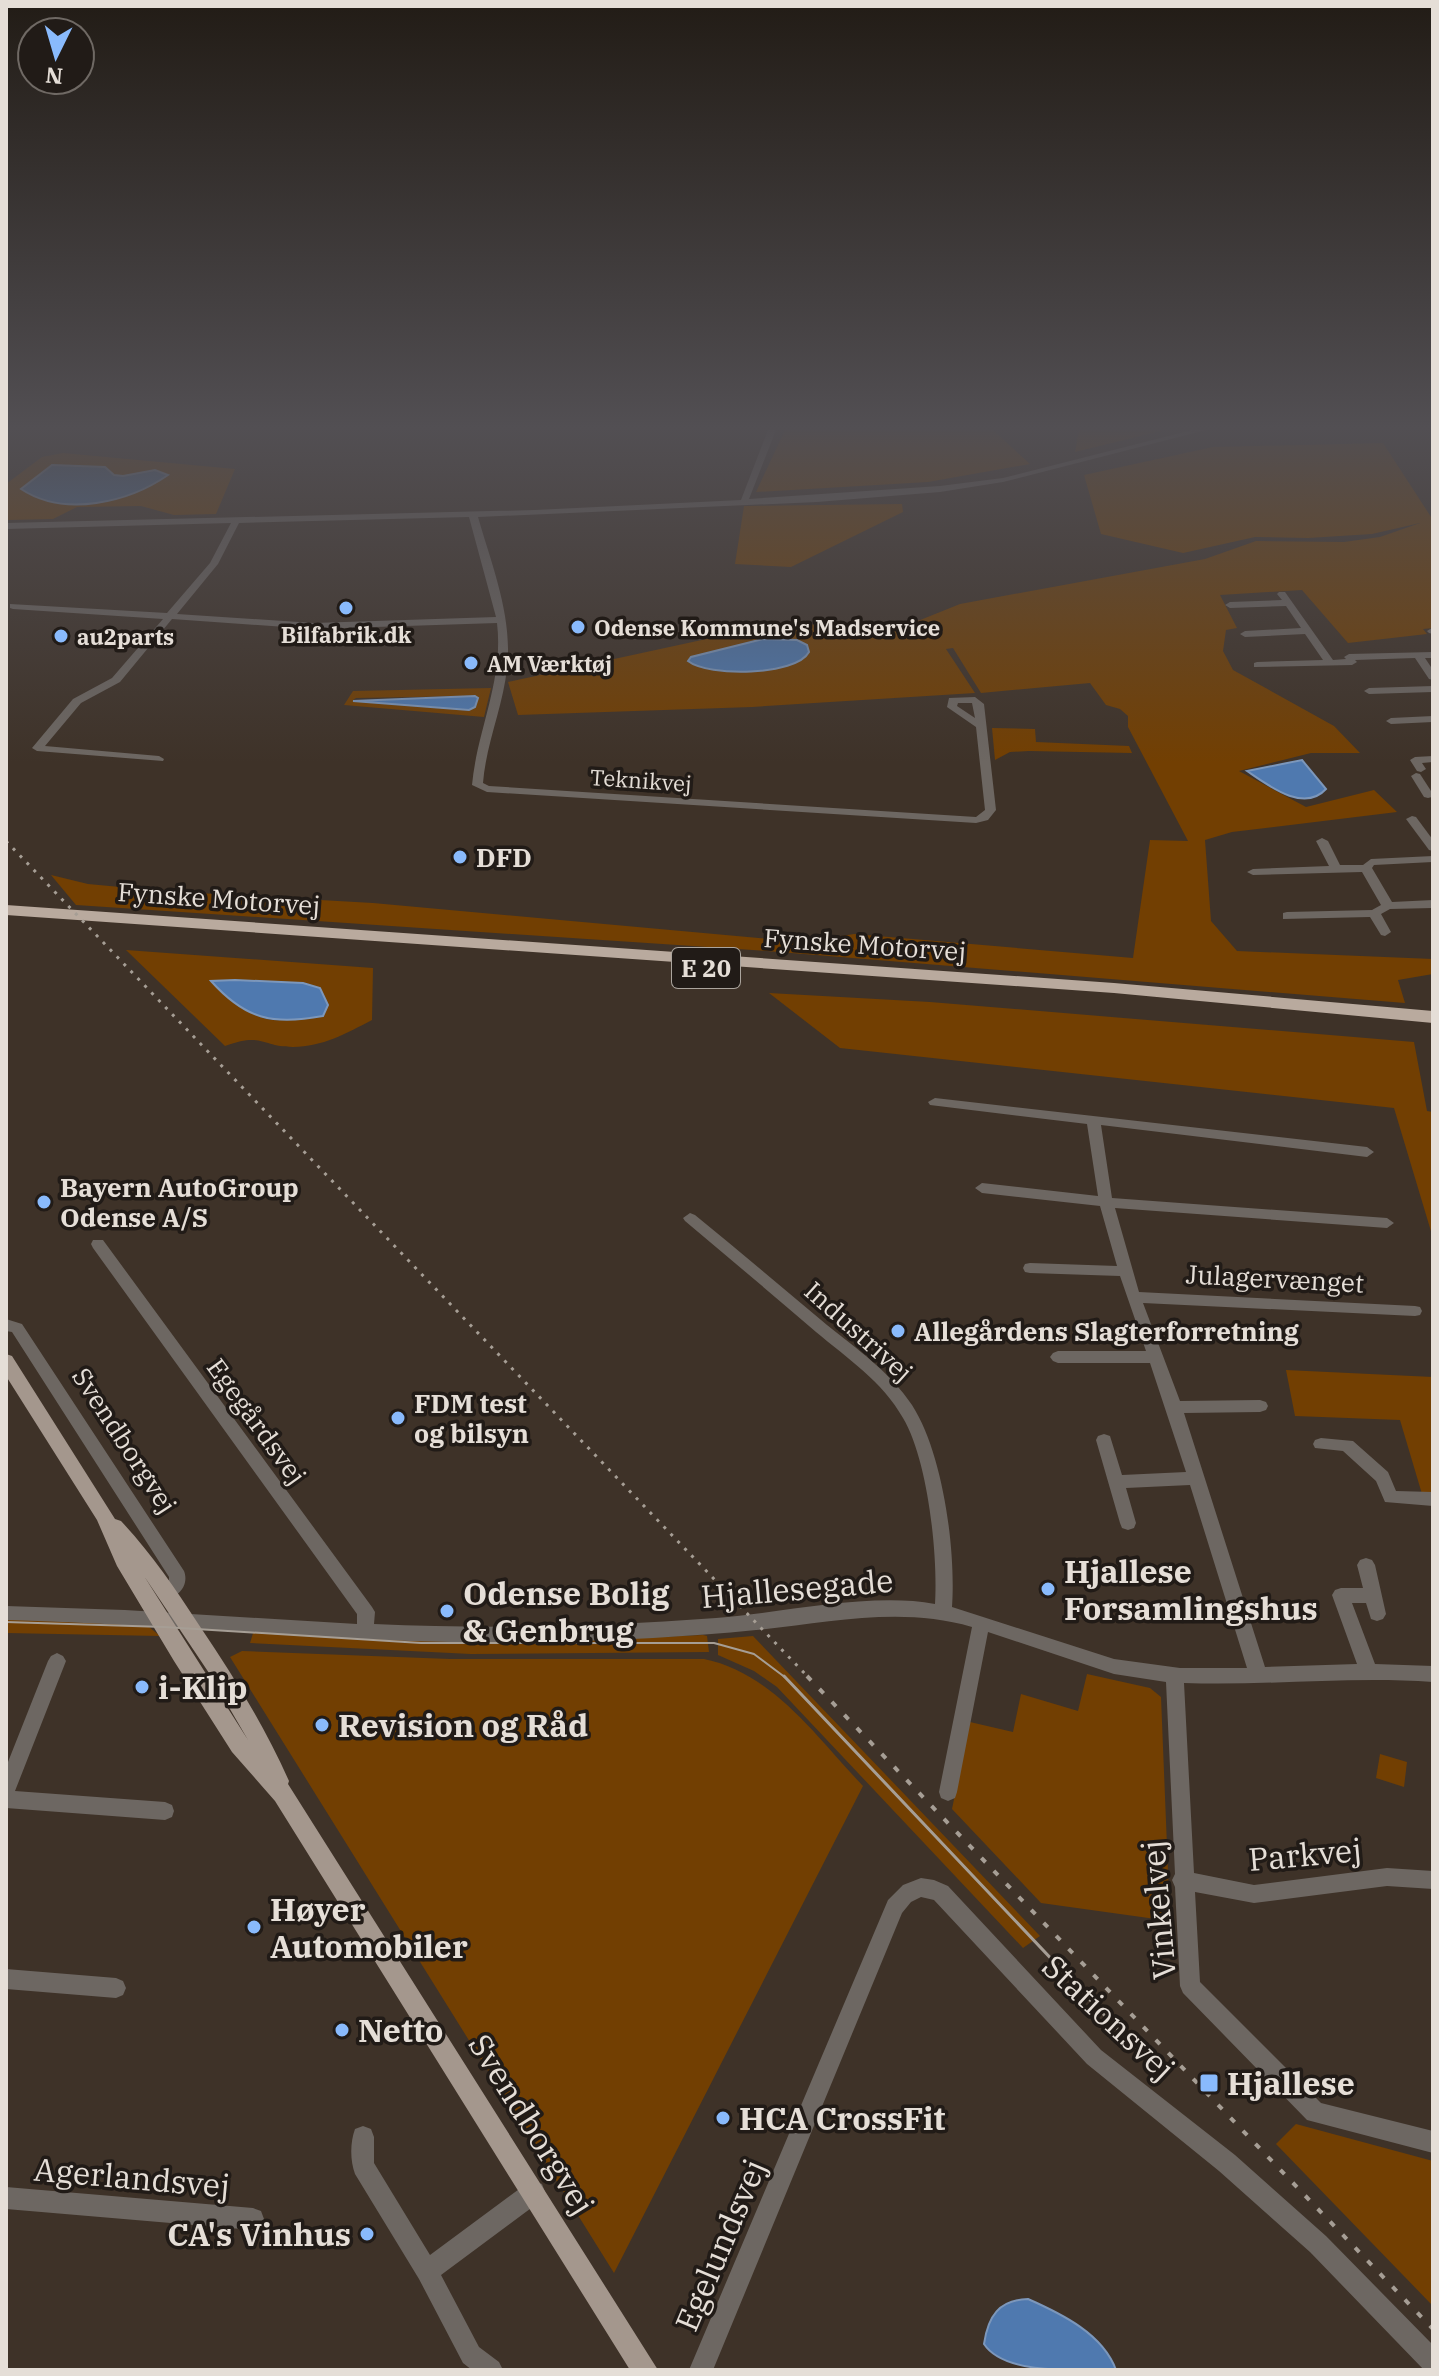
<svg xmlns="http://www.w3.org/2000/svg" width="1439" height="2376" font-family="'IBM Plex Serif',serif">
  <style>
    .green { fill: #723f02; fill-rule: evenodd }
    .water { fill: #4f79af; stroke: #7c97bb; stroke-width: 2 }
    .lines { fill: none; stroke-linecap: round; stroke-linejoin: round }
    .minor { fill: #6d6762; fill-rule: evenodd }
    .major { fill: #a4978d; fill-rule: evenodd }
    .highway { fill: #b9aa9e; fill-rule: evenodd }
    .tram-far1 { stroke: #a69e95; stroke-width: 2 }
    .tram { stroke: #a69e95; stroke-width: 3 }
    .rail-far1 { stroke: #a69e95; stroke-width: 3; stroke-dasharray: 3 7; stroke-linecap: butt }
    .rail { stroke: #a69e95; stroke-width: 4; stroke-dasharray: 6 12; stroke-linecap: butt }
    .poi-dot { fill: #89bafc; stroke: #211b17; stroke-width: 3 }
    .labels { text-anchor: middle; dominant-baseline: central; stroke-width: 7; stroke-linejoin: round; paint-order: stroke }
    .far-poi-label { font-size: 22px; font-weight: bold; fill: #e5ded7; stroke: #211b17; text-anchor: start }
    .far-street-label { font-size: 22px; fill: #e5ded7; stroke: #211b17 }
    .shield { fill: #211b17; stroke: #aaa49d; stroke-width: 2 }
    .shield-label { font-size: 24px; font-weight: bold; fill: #e5ded7 }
    .poi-label { font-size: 26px; font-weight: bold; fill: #e5ded7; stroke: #211b17; text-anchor: start }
    .street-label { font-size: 26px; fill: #e5ded7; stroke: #211b17 }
    .near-poi-label { font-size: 32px; font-weight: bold; fill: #e5ded7; stroke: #211b17; text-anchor: start }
    .near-street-label { font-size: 32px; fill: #e5ded7; stroke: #211b17 }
  </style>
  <rect width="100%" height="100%" fill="#3e3228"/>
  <g class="green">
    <path d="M785 430H993L1030 464 928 482 756 492Z"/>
    <path d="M1079 430H1165L1075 452Z"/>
    <path d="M1383 443 1433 520V628L1423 629 1427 634 1348 643 1302 590 1220 595 1237 628 1226 630 1223 651 1233 670 1334 726 1360 753H1311L1239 771 1306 807 1374 790 1397 812 1232 832 1205 840 1211 921 1237 951 1433 959V974L1398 980 1405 1003 767 951 76 905 51 875 88 884 163 891 373 903 804 942 854 934 1133 958 1150 840 1188 841 1128 727V716L1120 709 1106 705 1090 683 981 693 953 648 946 649 975 693 752 707 518 715 508 682 785 622 803 621 834 632 878 637 960 604 1205 559 1256 541 1344 542 1380 537 1420 523 1372 534 1308 538 1255 537 1183 553 1101 534 1084 475 1213 447Z"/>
    <path d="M63 453 235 469 216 514 174 515 141 506 77 507 53 519 6 520V484L42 457Z"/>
    <path d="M902 504 903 512 791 567 735 564 744 506Z"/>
    <path d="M491 688 484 717 344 705 353 691ZM475 696 469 710 353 700 356 698Z"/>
    <path d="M992 728 1035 729 1036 742 1129 746 1132 753 1029 751 1010 752 995 760Z"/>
    <path d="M126 950 373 968 372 1020C347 1033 322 1047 293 1047 261 1047 263 1032 225 1046ZM235 980 319 988 328 1005C267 1033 260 1021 212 982Z"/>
    <path d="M769 993 930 1002 1414 1042 1427 1111 1433 1112V1238L1394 1108 840 1048Z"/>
    <path d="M1286 1370 1433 1377V1495L1422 1494 1400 1420 1295 1416Z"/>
    <path d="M6 1619 143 1622 160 1636 6 1633Z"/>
    <path d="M254 1630 636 1638 703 1635 707 1636 709 1652 471 1654 250 1643Z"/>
    <path d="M753 1636 1040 1936 1023 1948 777 1687 754 1671 718 1655V1639Z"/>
    <path d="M242 1651 450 1659H704C773 1673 817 1738 863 1786L614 2273 230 1657Z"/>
    <path d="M1087 1674 1150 1688 1161 1697 1170 1921 1041 1903 952 1809 970 1722 1013 1732 1021 1694 1078 1711Z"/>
    <path d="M1380 1754 1407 1762 1404 1787 1376 1778Z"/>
    <path d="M1296 2124 1433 2161V2306L1276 2144Z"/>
  </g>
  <g class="water">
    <path d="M52 465 105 467 114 475 123 476 155 470 168 475C129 502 65 518 21 489Z"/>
    <path d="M763 639 797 640 807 645 809 652C796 676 708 677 688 661L691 657Z"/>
    <path d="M475 696 478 698 475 707 469 710 353 701Z"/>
    <path d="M1302 760 1326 789C1304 813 1269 786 1247 771Z"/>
    <path d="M235 980 303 983 320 988 328 1005 323 1016C273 1025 246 1020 211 981Z"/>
    <path d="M1028 2299C1062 2314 1103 2334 1116 2370 1080 2370 1005 2376 984 2344 988 2316 999 2300 1028 2299Z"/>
  </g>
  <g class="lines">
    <g class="minor">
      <path d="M768 430H776L749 499 940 486 1003 478 1192 430H1206L1003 482 940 492 817 502 478 517C492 566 513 617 507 668 503 707 486 744 483 783L489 786 976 817 985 810 976 727 947 707 949 698 975 697 984 704 996 810 988 820 976 823 487 792 472 785C477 730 504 680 497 623L314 629 172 619 120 682 81 703 45 746 159 756 164 759 163 761 37 751 32 748 73 699 112 678 163 619 13 609 10 608V604L167 613 210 563 231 523 6 529V523L535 510 741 500ZM469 517 496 617 314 623 177 614 218 564 239 523ZM958 703H972L975 718 957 706Z"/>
      <path d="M1279 592H1285L1333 660 1346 659 1344 657 1349 654 1433 652V658H1425L1433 670V680L1429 679 1415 658 1355 660 1357 662 1352 665 1254 667V663L1257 662 1323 660 1305 634 1245 637 1240 634 1245 631 1301 628 1286 606 1230 608 1225 605 1230 602 1282 600 1277 594Z"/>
      <path d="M1432 628 1433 634 1429 633 1427 631Z"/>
      <path d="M1433 686V692L1369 694 1364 691 1369 688Z"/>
      <path d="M1433 716V722L1391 724 1386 721 1391 718Z"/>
      <path d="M1433 756V762L1422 763 1426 769 1421 772 1417 771 1410 760 1415 757Z"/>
      <path d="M1416 773 1420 774 1433 794 1432 797 1428 798 1424 797 1411 776Z"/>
      <path d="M1412 816 1416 817 1433 840V851L1429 850 1406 819Z"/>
      <path d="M1322 838 1328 841 1340 865H1363L1371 859 1433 856V862L1374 865 1372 868 1392 902 1433 900V908L1390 909 1381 914 1391 932 1385 936 1381 935 1370 917 1283 919V913L1287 912 1372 910 1381 905 1362 872 1253 875 1247 872 1253 869 1329 866 1316 841Z"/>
      <path d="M935 1098 1367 1147 1374 1152 1367 1157 1101 1125 1112 1198 1387 1218 1394 1223 1387 1228 1115 1208 1139 1292 1415 1306 1420 1307 1422 1311 1420 1315 1415 1316 1143 1303 1180 1401 1260 1400 1266 1402 1268 1406 1266 1410 1260 1412 1184 1413 1265 1667 1357 1664 1332 1595 1335 1590 1341 1588H1363L1357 1565 1360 1560 1366 1558 1372 1560 1375 1565 1386 1614 1383 1619 1377 1621 1371 1619 1366 1603H1352L1375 1664 1433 1666V1682C1350 1676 1267 1686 1184 1683L1194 1873 1254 1885 1387 1868 1433 1871V1889L1387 1886 1254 1903 1195 1892 1200 1982 1321 2103 1433 2131V2153L1307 2120 1183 1993 1180 1986 1175 1887 1172 1880 1175 1874 1166 1682 1114 1674 988 1632 957 1792 955 1798 948 1801 941 1798 939 1792 972 1627C900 1606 829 1623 756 1630 688 1637 619 1640 550 1642 369 1646 188 1625 6 1620V1606L125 1610 357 1624V1614L93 1248 91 1244 93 1240H103L372 1607 375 1612 374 1624C488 1629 602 1627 716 1618 783 1613 870 1592 935 1604 938 1555 928 1460 903 1418 883 1382 847 1358 816 1332 773 1295 729 1258 685 1221L683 1218 690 1213 695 1215C739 1251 783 1288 827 1325 857 1349 890 1372 912 1405 943 1453 956 1550 952 1607L1114 1659 1180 1668H1247L1190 1485 1126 1488 1136 1523 1134 1528 1128 1530 1122 1528 1120 1523 1096 1440 1098 1436 1104 1434 1110 1436 1122 1475 1186 1472 1150 1363H1058L1053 1361 1050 1357 1053 1353 1058 1351H1146L1120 1276 1030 1273 1025 1272 1023 1268 1025 1264 1030 1263 1117 1266 1100 1206 982 1193 975 1188 982 1183 1098 1196 1087 1124 930 1105 928 1102Z"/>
      <path d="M6 1319 22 1324 184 1571C190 1586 176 1602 160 1597L157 1592 160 1587 169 1580V1577L12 1332 6 1331Z"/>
      <path d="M1321 1438 1353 1441 1388 1472 1396 1491 1433 1492V1506L1385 1502 1376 1481 1343 1451 1315 1448 1313 1444 1315 1440Z"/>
      <path d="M57 1653 63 1656 66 1661 15 1791 165 1802 172 1805 174 1811 172 1817 165 1820 6 1808V1767L48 1661 51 1656Z"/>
      <path d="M921 1878 934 1880 948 1886 1101 2050 1235 2155 1326 2236 1433 2345V2370H1424L1310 2252 1219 2171 1087 2064 934 1900 921 1897 911 1902 902 1913 713 2370H689L888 1900 903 1885Z"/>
      <path d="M6 1969 116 1978 123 1981 126 1988 123 1995 116 1998 6 1989Z"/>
      <path d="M363 2126 371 2129 374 2137V2163L430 2255 526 2184 534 2181 542 2184 545 2192 542 2200 441 2275 479 2347 499 2362 503 2370H472L463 2363 419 2279 355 2174C350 2161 350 2142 355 2129Z"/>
      <path d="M6 2187 253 2208 261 2211 264 2219 261 2227 253 2230 6 2209Z"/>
    </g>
    <path class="major" d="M6 1354 12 1356 115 1519 121 1521C151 1553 175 1588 199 1625 233 1675 264 1725 289 1781L288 1784 658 2370H630L275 1801 232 1752 174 1661 117 1566 97 1520 6 1376ZM144 1576 209 1673 248 1740Z"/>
    <path class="highway" d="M6 905 1114 983 1433 1011V1023L1114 993 6 915Z"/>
    <path class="tram-far1" d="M6 1622 164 1627 421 1643H714L754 1654 786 1678"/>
    <path class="tram" d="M784 1676 1144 2057"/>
    <path class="rail-far1" d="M6 841 809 1678"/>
    <path class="rail" d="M807 1676 1433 2329"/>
  </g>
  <linearGradient id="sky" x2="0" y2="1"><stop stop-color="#221c16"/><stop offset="0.56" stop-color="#524f53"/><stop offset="1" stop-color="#524f53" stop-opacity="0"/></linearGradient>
  <rect width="1439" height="763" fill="url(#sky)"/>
  <g class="poi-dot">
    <circle cx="346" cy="608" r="8"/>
    <circle cx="578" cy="627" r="8"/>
    <circle cx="61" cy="636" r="8"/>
    <circle cx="471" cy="663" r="8"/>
    <circle cx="460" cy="857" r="8"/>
    <circle cx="44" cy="1202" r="8"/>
    <circle cx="898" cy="1331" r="8"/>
    <circle cx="398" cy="1418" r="8"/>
    <circle cx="1048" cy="1589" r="8"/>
    <circle cx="447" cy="1611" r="8"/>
    <circle cx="142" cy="1687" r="8"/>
    <circle cx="322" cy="1725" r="8"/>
    <circle cx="254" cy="1927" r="8"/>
    <circle cx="342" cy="2030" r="8"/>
    <rect x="1199" y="2073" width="20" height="20" rx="4"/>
    <circle cx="723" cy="2118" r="8"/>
    <circle cx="367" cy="2234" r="8"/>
  </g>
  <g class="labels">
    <g class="far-poi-label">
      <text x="594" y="627">Odense Kommune's Madservice</text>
      <text x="346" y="634" text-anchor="middle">Bilfabrik.dk</text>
      <text x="77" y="636">au2parts</text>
      <text x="487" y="663">AM Værktøj</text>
    </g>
    <g class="far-street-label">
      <text transform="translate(641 780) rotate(4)">Teknikvej</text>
    </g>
    <rect class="shield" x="672" y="948" width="68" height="40" rx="6"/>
    <g class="shield-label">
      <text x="706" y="968">E 20</text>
    </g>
    <g class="poi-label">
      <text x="476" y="857">DFD</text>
      <text x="60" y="1187">Bayern AutoGroup<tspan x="60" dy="30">Odense A/S</tspan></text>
      <text x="914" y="1331">Allegårdens Slagterforretning</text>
      <text x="414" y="1403">FDM test<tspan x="414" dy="30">og bilsyn</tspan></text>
    </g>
    <g class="street-label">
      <text transform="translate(219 898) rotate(4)">Fynske Motorvej</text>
      <text transform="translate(865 944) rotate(4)">Fynske Motorvej</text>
      <text transform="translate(1275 1278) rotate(3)">Julagervænget</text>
      <text transform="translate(859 1331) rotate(42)">Industrivej</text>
      <text transform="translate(257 1421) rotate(54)">Egegårdsvej</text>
      <text transform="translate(125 1440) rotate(57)">Svendborgvej</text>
    </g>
    <g class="near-poi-label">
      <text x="1064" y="1571">Hjallese<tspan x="1064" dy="37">Forsamlingshus</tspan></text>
      <text x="463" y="1593">Odense Bolig<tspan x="463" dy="37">&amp; Genbrug</tspan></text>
      <text x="158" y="1687">i-Klip</text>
      <text x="338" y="1725">Revision og Råd</text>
      <text x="270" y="1909">Høyer<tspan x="270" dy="37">Automobiler</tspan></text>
      <text x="358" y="2030">Netto</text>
      <text x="1227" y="2083">Hjallese</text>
      <text x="739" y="2118">HCA CrossFit</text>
      <text x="351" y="2234" text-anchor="end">CA's Vinhus</text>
    </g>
    <g class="near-street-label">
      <text transform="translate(797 1588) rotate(-5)">Hjallesegade</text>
      <text transform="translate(1305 1854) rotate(-5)">Parkvej</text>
      <text transform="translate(1158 1910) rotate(-95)">Vinkelvej</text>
      <text transform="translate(1109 2017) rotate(43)">Stationsvej</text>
      <text transform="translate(532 2124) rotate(58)">Svendborgvej</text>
      <text transform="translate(132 2177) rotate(5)">Agerlandsvej</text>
      <text transform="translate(720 2245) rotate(-67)">Egelundsvej</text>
    </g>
  </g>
  <rect width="1439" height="2376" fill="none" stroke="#e5ded7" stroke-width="16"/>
  <g transform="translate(56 56) rotate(185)"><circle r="38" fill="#211b17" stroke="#6f6964" stroke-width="2"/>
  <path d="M0-6L14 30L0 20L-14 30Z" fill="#89bafc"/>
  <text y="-12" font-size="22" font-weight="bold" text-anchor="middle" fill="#e5ded7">N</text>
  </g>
</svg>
